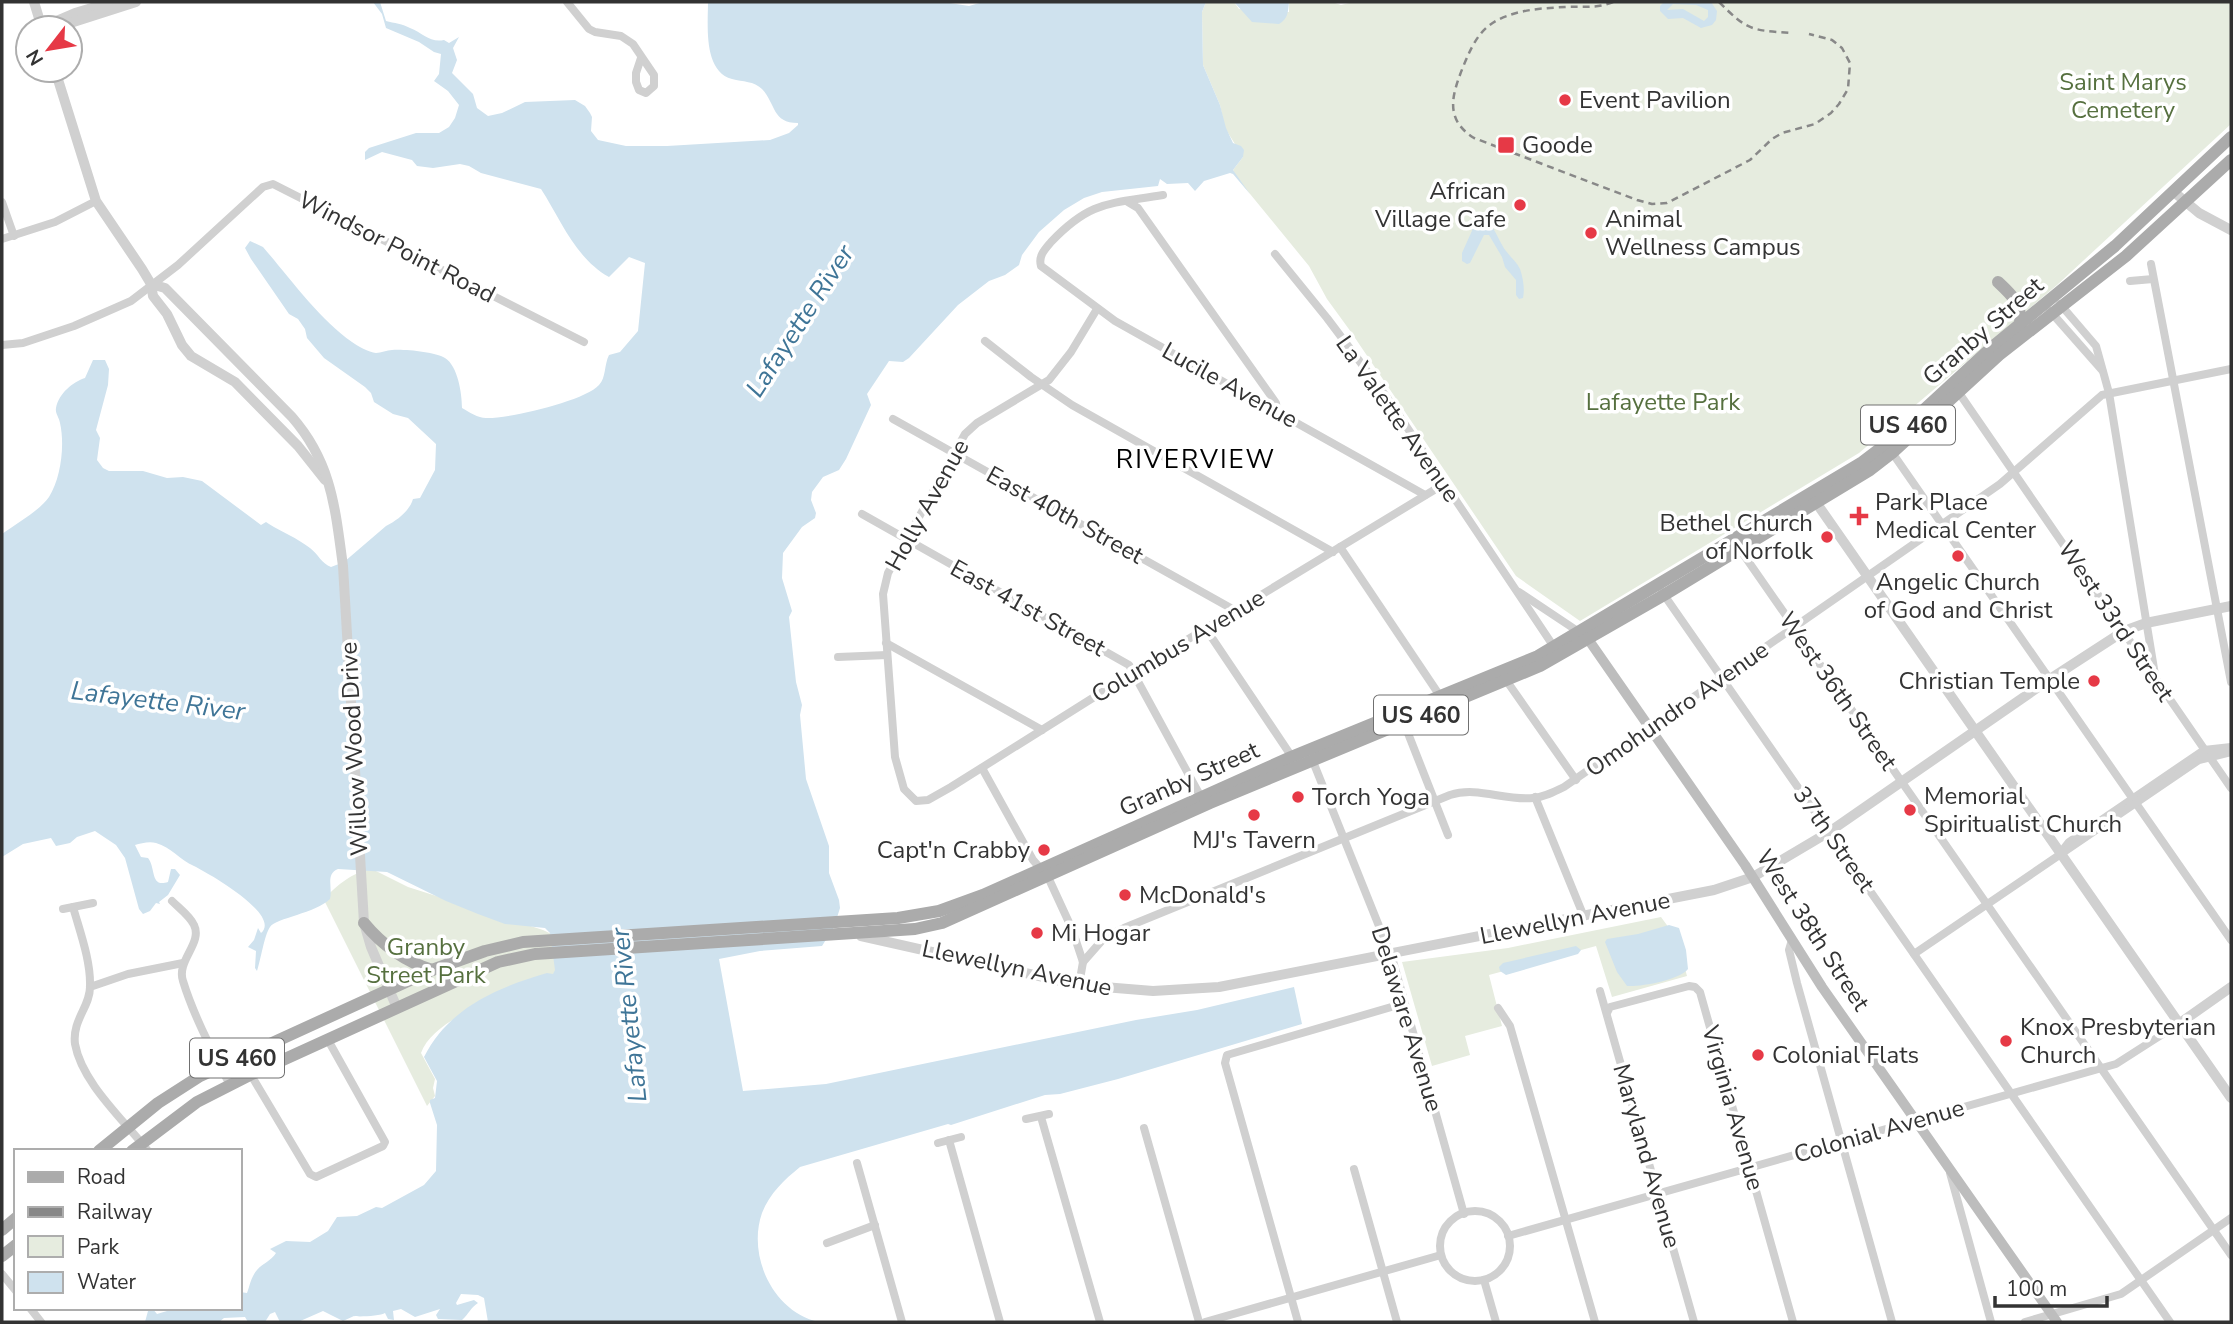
<svg xmlns="http://www.w3.org/2000/svg" width="2233" height="1324" font-family="'Nunito Sans',sans-serif">
  <style>
    .green { fill: #e6ecdf }
    .water { fill: #cfe2ee; fill-rule: evenodd }
    .lines { fill: none; stroke-linecap: round; stroke-linejoin: round }
    .minor { stroke: #d0d0d0; stroke-width: 8 }
    .tertiary { stroke: #d0d0d0; stroke-width: 10 }
    .secondary { stroke: #bdbdbd; stroke-width: 10 }
    .primary { stroke: #ababab; stroke-width: 12 }
    .rail { stroke: #888; stroke-width: 2.5; stroke-dasharray: 7 5; stroke-linecap: butt }
    .poi-dot { fill: #e63946; stroke: #fff; stroke-width: 2.5 }
    .labels { text-anchor: middle; dominant-baseline: central; stroke-width: 7; stroke-linejoin: round; paint-order: stroke }
    .shield { fill: #fff; stroke: #707070; stroke-width: 2 }
    .shield-label { font-size: 23px; font-weight: bold; fill: #333 }
    .park-label { font-size: 24px; fill: #56703f; stroke: #fff }
    .poi-label { font-size: 24px; fill: #333; stroke: #fff; text-anchor: start }
    .street-label { font-size: 24px; fill: #333; stroke: #fff }
    .water-label { font-size: 26px; font-style: italic; fill: #3f7597; stroke: #fff }
    .neighbourhood-label { font-size: 26px; letter-spacing: 2px; fill: #000; stroke: #fff }
  </style>
  <rect width="100%" height="100%" fill="#fff"/>
  <g class="green">
    <path d="M1206 2H1234L1239 9 1289 12V2H1332L1341 5 1354 2H2231V124L2057 285 1859 453 1580 621 1516 576 1351 332 1327 299 1309 266 1237 178 1233 170 1243 157 1225 128 1220 105 1203 65 1202 12Z"/>
    <path d="M366 870 376 871 408 887 543 930 560 938 555 978C519 991 435 1014 421 1053L435 1079 433 1088 435 1096 427 1106 324 900C333 888 351 874 366 870Z"/>
    <path d="M1661 917 1677 939 1687 976 1612 997 1596 946 1489 975 1502 1026 1465 1036 1470 1055 1432 1066 1402 962 1508 948Z"/>
  </g>
  <g class="water">
    <path d="M373 2H380L386 21C394 23 403 24 410 28 423 33 430 43 444 40L449 43 459 37 453 48 457 60 452 73 473 94 477 108 488 116 502 113 525 102 575 100 585 106 590 113 592 117 591 131 598 140 626 146H667L770 140 789 133 798 125V123C772 123 776 104 762 89 754 81 743 82 732 79 703 71 708 25 708 2H943L969 6 983 2H1206L1202 12 1203 65 1220 105 1226 128 1233 143 1241 146 1244 150 1243 157 1233 170 1250 194 1233 174 1230 173 1204 181 1195 191 1188 183 1167 184 1160 179 1158 186 1102 192 1084 198 1064 210 1039 232 1022 255 1019 265 1005 275 989 281 958 305 909 358 903 362 889 361 867 394 871 405 846 459 839 470 823 477 812 492 811 500 816 513 815 518 802 527 783 553 782 578 792 611 789 617 796 682 802 705 800 715 806 779 829 846V873L839 900 840 908 834 927 822 946 760 951 719 959 743 1091 826 1084 1136 1020 1197 1010 1294 987 1302 1024 1118 1079 1060 1094 1045 1095 951 1125 948 1124 800 1167C784 1180 770 1193 762 1213 747 1256 773 1312 819 1322H488L484 1298 478 1295 461 1294 456 1303 457 1305 474 1300 478 1303C470 1308 469 1314 462 1320L438 1319 436 1315 440 1309 415 1317 401 1309 393 1311 394 1320 388 1319 385 1313C381 1316 358 1317 354 1316L343 1321 323 1311 298 1322H280L275 1312 270 1314 265 1322H248L245 1317 224 1318 219 1322H145L148 1311 152 1308 157 1314 177 1308H240V1292L247 1293C250 1285 251 1277 257 1270 263 1263 271 1261 276 1253L270 1249 286 1241 310 1242 328 1231 337 1217 357 1216 376 1207 382 1208 424 1185 436 1171 437 1125 430 1103V1100L435 1098 437 1081 424 1057C449 1008 496 988 547 973L553 974 555 970 550 933 545 928 505 924 478 914 446 901 387 872 338 869C325 874 333 888 330 899 316 913 276 918 270 927 264 936 261 959 257 971L255 968 256 951 248 947 254 940 258 928 261 933C282 915 208 873 194 866 180 860 171 847 156 843 150 841 141 843 135 845L141 857 148 858C156 868 150 888 168 882L171 869H175L180 875 168 895 159 902 160 904 156 903 150 911 143 914 139 909 125 858 116 845 95 831 77 837 70 843 56 846 51 838 23 844 2 857V534C17 523 38 512 49 497 61 478 65 445 60 423 59 417 55 414 56 408 59 393 73 382 85 378L93 360H105L109 369 108 385 96 430 100 438 97 460 103 468 109 471H143L167 478 183 477 202 481 261 525 266 522 269 524C282 532 297 538 310 548 318 554 322 564 331 567L344 562 386 526C398 520 410 510 413 499L420 498 435 470 436 444 408 418 393 414 374 402 371 393 365 387 324 358 307 338 305 329 298 319 289 314 251 259 245 248 250 241 263 247C289 277 320 320 352 342 357 346 369 352 376 353 381 353 387 350 392 350 405 349 435 352 445 358 458 366 462 394 462 408 469 412 478 418 486 418 508 419 585 401 599 385 606 378 604 365 609 355L620 352 638 331 645 263 629 257 609 277C575 258 561 220 541 189L481 173 469 166 460 164 433 168 417 166 412 160 382 152 365 160V152L369 148 416 133H439L449 127 455 118 459 105 448 91 434 81 439 74 441 54 434 52 419 42 386 28 382 14Z"/>
    <path d="M1234 2H1289C1288 12 1288 19 1279 24L1252 22Z"/>
    <path d="M1664 2H1711L1717 11 1716 20 1712 25 1701 28 1683 18 1668 19 1660 11V6ZM1673 4 1696 5 1708 10V17L1704 21 1683 9 1667 10Z"/>
    <path d="M1474 214C1492 216 1497 239 1506 251 1511 258 1517 262 1520 269 1523 278 1525 289 1523 298L1519 299 1516 295V280L1505 267 1502 257 1489 235H1484L1470 263 1467 264 1462 261V253L1475 224 1471 217Z"/>
    <path d="M1669 925 1679 928 1686 950 1688 969C1679 980 1641 987 1627 986L1617 972 1605 942 1607 939 1638 934Z"/>
    <path d="M1576 946 1581 950 1578 954 1506 975 1500 971 1499 967 1503 963Z"/>
  </g>
  <g class="lines">
    <g class="minor">
      <path d="M567 2 589 29 595 32 621 36 633 44 654 75V86L646 93 639 90 636 82V73L641 58"/>
      <path d="M1163 195C1110 204 1091 200 1051 242 1045 249 1038 256 1041 266L1115 321 1425 495"/>
      <path d="M2 202 14 236"/>
      <path d="M1128 202 1138 208 1276 403 1277 412"/>
      <path d="M2 239 55 222 96 201"/>
      <path d="M1275 254 1327 318 1388 399 1554 647"/>
      <path d="M2151 264 2231 682"/>
      <path d="M2130 281 2153 279"/>
      <path d="M2060 304 2096 346 2109 393 2155 675"/>
      <path d="M1097 309 1071 352 1049 380 977 423 965 434 888 573 883 594 895 757 904 789 916 801 928 800 951 787 1134 672 1444 484"/>
      <path d="M2050 311 2102 370"/>
      <path d="M985 341 1031 377 1072 405 1333 552"/>
      <path d="M2 345 23 343 74 326 131 301 178 265 263 187 273 184 584 342"/>
      <path d="M1957 390 2231 788"/>
      <path d="M893 419 1236 611"/>
      <path d="M1891 451 2231 940"/>
      <path d="M862 514 1129 665 1202 799"/>
      <path d="M1340 547 1440 696"/>
      <path d="M1739 548 2231 1255"/>
      <path d="M1519 592 1579 632"/>
      <path d="M1662 592 2170 1322"/>
      <path d="M1206 629 1294 760"/>
      <path d="M886 643 1042 730"/>
      <path d="M838 657 887 655"/>
      <path d="M1506 680 1576 780"/>
      <path d="M1402 718 1448 835"/>
      <path d="M1312 759 1393 961 1464 1214"/>
      <path d="M982 768 1033 860 1048 877 1072 929 1083 962 1079 985"/>
      <path d="M1535 797 1584 917"/>
      <path d="M2062 851 2069 842 2204 750 2231 747"/>
      <path d="M172 901C179 908 190 916 194 925 203 943 176 961 183 981 194 1017 213 1052 230 1085"/>
      <path d="M73 907C80 932 91 961 90 987 90 1007 72 1020 75 1044 82 1083 124 1120 148 1151"/>
      <path d="M63 909 93 903"/>
      <path d="M1792 940 1789 950 1797 983 1892 1322"/>
      <path d="M1914 954 2199 760 2231 752"/>
      <path d="M1083 962 1105 937 1124 928 1450 795C1478 786 1504 801 1533 798 1544 797 1554 792 1564 787L2000 484 2102 395 2231 369"/>
      <path d="M90 987 128 974 183 963"/>
      <path d="M1600 991 1694 1322"/>
      <path d="M1498 1008 1510 1026 1595 1322"/>
      <path d="M1607 1013 1610 1007 1689 986 1695 987 1700 992 1793 1322"/>
      <path d="M243 1056 254 1080 310 1174 316 1177 383 1146 385 1142 328 1040"/>
      <path d="M1041 1117 1100 1322"/>
      <path d="M1026 1119 1049 1114"/>
      <path d="M1144 1128 1199 1322"/>
      <path d="M949 1140 1000 1322"/>
      <path d="M938 1143 961 1137"/>
      <path d="M857 1163 902 1322"/>
      <path d="M1354 1169 1397 1322"/>
      <path d="M1950 1173 1991 1322"/>
      <circle cx="1475" cy="1246" r="35"/>
      <path d="M1508 1236 2116 1064 2180 1023"/>
      <path d="M827 1243 875 1225"/>
      <path d="M2 1274 16 1291"/>
      <path d="M1484 1280 1496 1322"/>
      <path d="M30 1308 41 1322"/>
      <path d="M1205 1322 1441 1255"/>
      <path d="M1298 1322 1225 1063 1227 1055 1405 1003"/>
      <path d="M2025 1322 2121 1294 2231 1218"/>
    </g>
    <g class="tertiary">
      <path d="M34 2 42 28"/>
      <path d="M47 25 75 13 112 2"/>
      <path d="M45 28 61 26 136 2"/>
      <path d="M55 70 96 201 142 269 151 284 153 296 167 314 182 345 191 356 235 382 298 446 325 480"/>
      <path d="M2174 192 2199 213 2231 230"/>
      <path d="M151 284 165 288 292 417C332 463 335 508 343 566L364 923 371 947 397 1008"/>
      <path d="M1813 498 2231 1098"/>
      <path d="M861 936 1079 985 1153 991 1219 987 1714 890 1753 877 1829 832 2050 679 2124 631 2146 623 2231 606"/>
      <path d="M2180 1023 2231 987"/>
    </g>
    <path class="secondary" d="M1581 634 1588 639 1745 865 1822 987 2057 1322"/>
    <g class="primary">
      <path d="M1998 282C2012 295 2022 304 2020 324"/>
      <path d="M364 923C383 946 404 961 432 970"/>
      <path d="M99 1151 158 1103 200 1076 432 970 485 951 523 942 898 918 939 911 983 895 1291 757 1538 656 1861 463 1890 441 1991 348 2115 246 2231 137"/>
      <path d="M132 1151 197 1102 252 1074 498 962 535 954 915 929 942 923 1210 803 1540 666 1664 595 1870 470 1892 453 1999 355 2126 256 2231 160"/>
      <path d="M2 1230 16 1218"/>
      <path d="M2 1256 16 1245"/>
    </g>
    <g class="rail">
      <path d="M1613 2C1597 9 1583 6 1565 7 1547 8 1525 9 1507 16 1481 25 1473 43 1463 67 1452 95 1444 119 1474 138L1637 200 1652 204 1667 203 1750 160 1772 139 1782 133 1815 124 1831 113 1839 104 1848 89 1850 63 1842 48 1832 40 1809 34"/>
      <path d="M1719 2C1748 31 1751 30 1791 33"/>
    </g>
  </g>
  <g class="poi-dot">
    <circle cx="1565" cy="100" r="7"/>
    <rect x="1497" y="136" width="18" height="18" rx="3.5"/>
    <circle cx="1520" cy="205" r="7"/>
    <circle cx="1591" cy="233" r="7"/>
    <path d="M1855.5 505.5h7v7h7v7h-7v7h-7v-7h-7v-7h7z"/>
    <circle cx="1827" cy="537" r="7"/>
    <circle cx="1958" cy="556" r="7"/>
    <circle cx="2094" cy="681" r="7"/>
    <circle cx="1298" cy="797" r="7"/>
    <circle cx="1910" cy="810" r="7"/>
    <circle cx="1254" cy="815" r="7"/>
    <circle cx="1044" cy="850" r="7"/>
    <circle cx="1125" cy="895" r="7"/>
    <circle cx="1037" cy="933" r="7"/>
    <circle cx="2006" cy="1041" r="7"/>
    <circle cx="1758" cy="1055" r="7"/>
  </g>
  <g class="labels">
    <g class="shield">
      <rect x="1861" y="405.5" width="94" height="39" rx="5"/>
      <rect x="1374" y="695.5" width="94" height="39" rx="5"/>
      <rect x="190" y="1038.5" width="94" height="39" rx="5"/>
    </g>
    <g class="shield-label">
      <text x="1908" y="425">US 460</text>
      <text x="1421" y="715">US 460</text>
      <text x="237" y="1058">US 460</text>
    </g>
    <g class="park-label">
      <text x="2123" y="82">Saint Marys<tspan x="2123" dy="28">Cemetery</tspan></text>
      <text x="1663" y="402">Lafayette Park</text>
      <text x="426" y="947">Granby<tspan x="426" dy="28">Street Park</tspan></text>
    </g>
    <g class="poi-label">
      <text x="1579" y="100">Event Pavilion</text>
      <text x="1522" y="145">Goode</text>
      <text x="1506" y="191" text-anchor="end">African<tspan x="1506" dy="28">Village Cafe</tspan></text>
      <text x="1605" y="219">Animal<tspan x="1605" dy="28">Wellness Campus</tspan></text>
      <text x="1875" y="502">Park Place<tspan x="1875" dy="28">Medical Center</tspan></text>
      <text x="1813" y="523" text-anchor="end">Bethel Church<tspan x="1813" dy="28">of Norfolk</tspan></text>
      <text x="1958" y="582" text-anchor="middle">Angelic Church<tspan x="1958" dy="28">of God and Christ</tspan></text>
      <text x="2080" y="681" text-anchor="end">Christian Temple</text>
      <text x="1924" y="796">Memorial<tspan x="1924" dy="28">Spiritualist Church</tspan></text>
      <text x="1312" y="797">Torch Yoga</text>
      <text x="1254" y="840" text-anchor="middle">MJ's Tavern</text>
      <text x="1030" y="850" text-anchor="end">Capt'n Crabby</text>
      <text x="1139" y="895">McDonald's</text>
      <text x="1051" y="933">Mi Hogar</text>
      <text x="2020" y="1027">Knox Presbyterian<tspan x="2020" dy="28">Church</tspan></text>
      <text x="1772" y="1055">Colonial Flats</text>
    </g>
    <g class="street-label">
      <text transform="translate(397 247) rotate(27)">Windsor Point Road</text>
      <text transform="translate(1983 331) rotate(-41)">Granby Street</text>
      <text transform="translate(1230 385) rotate(29)">Lucile Avenue</text>
      <text transform="translate(1398 419) rotate(55)">La Valette Avenue</text>
      <text transform="translate(927 505) rotate(-61)">Holly Avenue</text>
      <text transform="translate(1065 515) rotate(29)">East 40th Street</text>
      <text transform="translate(1028 608) rotate(29)">East 41st Street</text>
      <text transform="translate(2116 621) rotate(56)">West 33rd Street</text>
      <text transform="translate(1178 646) rotate(-31)">Columbus Avenue</text>
      <text transform="translate(1838 691) rotate(55)">West 36th Street</text>
      <text transform="translate(1677 709) rotate(-35)">Omohundro Avenue</text>
      <text transform="translate(354 749) rotate(-93)">Willow Wood Drive</text>
      <text transform="translate(1189 779) rotate(-24)">Granby Street</text>
      <text transform="translate(1834 839) rotate(55)">37th Street</text>
      <text transform="translate(1575 918) rotate(-11)">Llewellyn Avenue</text>
      <text transform="translate(1813 930) rotate(57)">West 38th Street</text>
      <text transform="translate(1017 968) rotate(12)">Llewellyn Avenue</text>
      <text transform="translate(1407 1019) rotate(73)">Delaware Avenue</text>
      <text transform="translate(1733 1108) rotate(74)">Virginia Avenue</text>
      <text transform="translate(1879 1131) rotate(-16)">Colonial Avenue</text>
      <text transform="translate(1647 1156) rotate(74)">Maryland Avenue</text>
    </g>
    <g class="water-label">
      <text transform="translate(800 321) rotate(-57)">Lafayette River</text>
      <text transform="translate(158 701) rotate(7)">Lafayette River</text>
      <text transform="translate(629 1015) rotate(-96)">Lafayette River</text>
    </g>
    <g class="neighbourhood-label">
      <text x="1196" y="459">RIVERVIEW</text>
    </g>
  </g>
  <rect width="2233" height="1324" fill="none" stroke="#333333" stroke-width="7"/>
  <rect x="14" y="1149" width="228" height="161" fill="#ffffff" stroke="#adadad" stroke-width="2"/>
  <rect x="28" y="1172" width="35" height="10" fill="#ababab" stroke="#adadad" stroke-width="2"/>
  <text x="77" y="1184" font-size="21" fill="#333333">Road</text>
  <rect x="28" y="1207" width="35" height="10" fill="#888888" stroke="#adadad" stroke-width="2"/>
  <text x="77" y="1219" font-size="21" fill="#333333">Railway</text>
  <rect x="28" y="1236" width="35" height="21" fill="#e6ecdf" stroke="#adadad" stroke-width="2"/>
  <text x="77" y="1254" font-size="21" fill="#333333">Park</text>
  <rect x="28" y="1272" width="35" height="21" fill="#cfe2ee" stroke="#adadad" stroke-width="2"/>
  <text x="77" y="1289" font-size="21" fill="#333333">Water</text>
  <g transform="translate(49 49) rotate(239)"><circle r="33" fill="#ffffff" stroke="#adadad" stroke-width="2"/>
  <path d="M0-5L12 26L0 18L-12 26Z" fill="#e63946"/>
  <text y="-10" font-size="19" font-weight="bold" text-anchor="middle" fill="#333333">N</text>
  </g>
  <path d="M1995 1296v10h112v-10" fill="none" stroke="#333333" stroke-width="3.5"/>
  <text x="2006" y="1296" font-size="21" fill="#333333" stroke="#ffffff" stroke-width="5" paint-order="stroke">100 m</text>
</svg>
